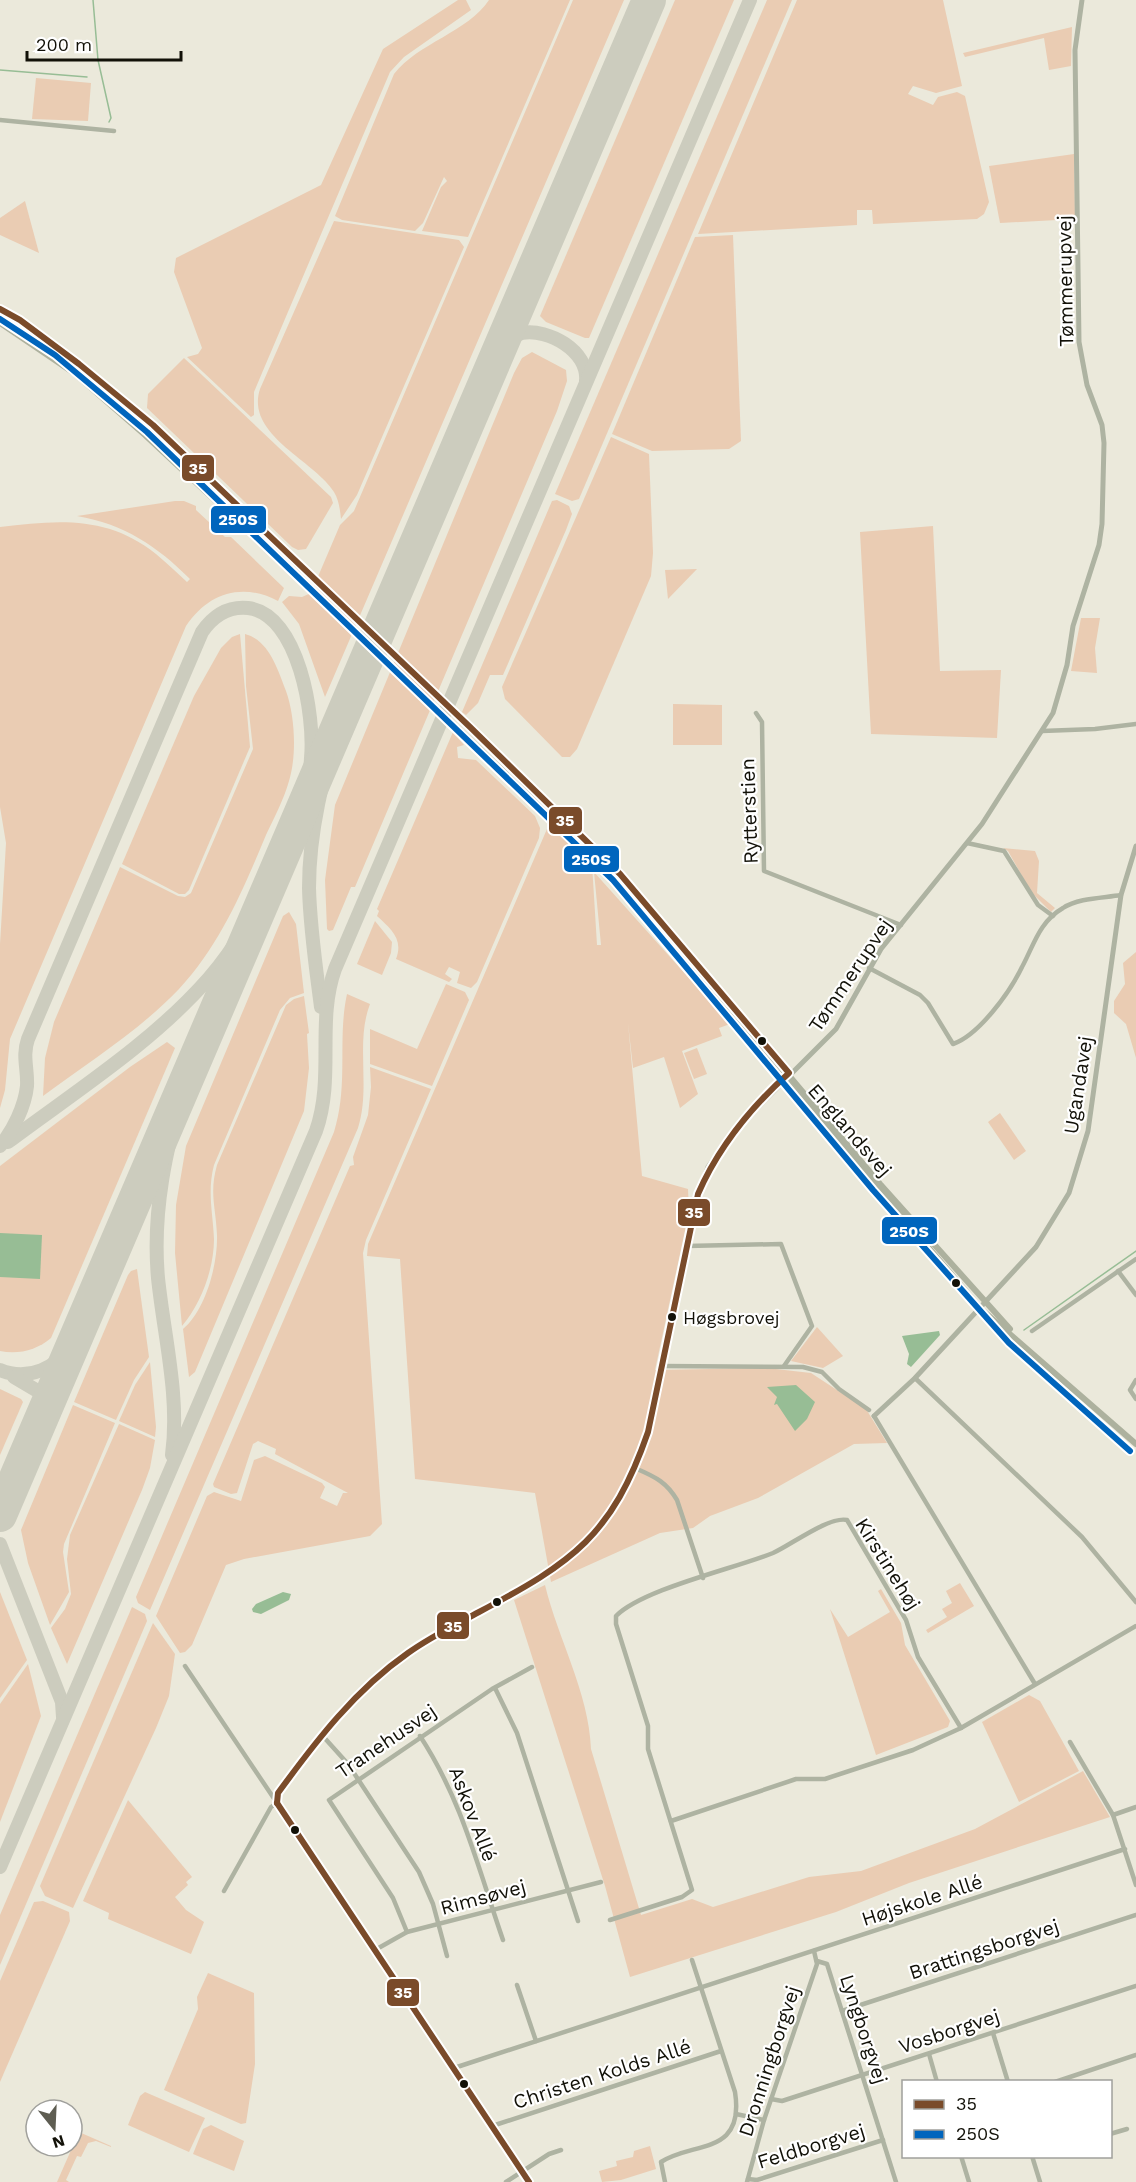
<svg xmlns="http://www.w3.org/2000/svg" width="1136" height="2182" font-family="'Work Sans',sans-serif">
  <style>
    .green { fill: #eaccb3 }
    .water { fill: #97bd95 }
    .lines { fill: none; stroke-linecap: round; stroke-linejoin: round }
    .stream { stroke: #97bd95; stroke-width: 1.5 }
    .taxiway { stroke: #ccccbe; stroke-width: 14 }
    .runway { stroke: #ccccbe; stroke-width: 34 }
    .secondary-tunnel { stroke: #cac9bb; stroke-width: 6; stroke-dasharray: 6 3; stroke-linecap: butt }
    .minor { stroke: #aeb3a2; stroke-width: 4.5 }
    .tertiary { stroke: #aeb3a2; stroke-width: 5 }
    .secondary { stroke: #adb19e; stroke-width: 6 }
    .bus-1-casing { stroke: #fff; stroke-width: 10 }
    .bus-2-casing { stroke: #fff; stroke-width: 10 }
    .bus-1 { stroke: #7a4b2a; stroke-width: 6 }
    .bus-2 { stroke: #0065bd; stroke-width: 6 }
    .bus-dot { fill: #121108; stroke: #fff; stroke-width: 2 }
    .labels { text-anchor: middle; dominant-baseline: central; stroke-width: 4.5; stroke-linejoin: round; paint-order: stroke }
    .bus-label { font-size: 18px; fill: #121108; stroke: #fff; text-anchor: start }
    .street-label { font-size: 20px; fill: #121108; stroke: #fff }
    .line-badge { stroke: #fff; stroke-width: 2 }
    .badge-label { font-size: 16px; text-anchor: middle; font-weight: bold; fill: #fff }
  </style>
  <rect width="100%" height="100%" fill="#ebe9db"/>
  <g class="green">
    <path d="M458 0H466L471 10 404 57 390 72 262 373 254 392V415L251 417 187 357 198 354 202 348 174 272 176 258 321 185 383 49Z"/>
    <path d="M489 0H570L468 237 422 231 441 187 447 181 444 177 423 223 415 231 342 220 335 216 394 74C418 43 468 32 489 0Z"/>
    <path d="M573 0H624L325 697 299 624 282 602 289 596 302 597 311 593 340 525 354 511Z"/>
    <path d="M675 0H734L589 338H585L546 322 540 316Z"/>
    <path d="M767 0H792L579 499 572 501 555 494Z"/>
    <path d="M797 0H943L962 86 936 93 913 86 908 94 933 105 938 97 957 92 965 96 989 202 984 214 977 219 873 224 872 210H857V225L698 234Z"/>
    <path d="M1072 27 1071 66 1049 70 1044 38 965 57 963 53Z"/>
    <path d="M36 78 91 83 88 121 32 119Z"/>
    <path d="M1074 154 1075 219 1000 223 989 166Z"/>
    <path d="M25 201 39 253 0 235V218Z"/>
    <path d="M334 221 459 240 464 247 357 495 341 519C340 510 339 500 334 492 314 460 245 435 260 389Z"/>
    <path d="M733 235 741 441 729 449 652 451 612 434 695 237Z"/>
    <path d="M532 352 566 370 567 381 557 411 355 887H351L333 930 329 931 327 929 325 880 335 805 514 373 522 358Z"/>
    <path d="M184 358 331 497 333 503 306 549 298 550 292 547 147 408 148 394Z"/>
    <path d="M611 437 649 454 653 553 651 576 577 749 570 757H562L505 699 502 687Z"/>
    <path d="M557 500 569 506 572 514 566 530 503 675H490L478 703 466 715 462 712 552 501Z"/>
    <path d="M175 501H184L196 506V510L225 537H231L284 588 278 601C242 582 208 593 186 626L10 1039 5 1090 0 1108V944L6 843 0 807V527C57 520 108 515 156 554 167 563 177 573 187 582L190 579C157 546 124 524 77 516Z"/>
    <path d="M933 526 940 671 1001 670 997 738 871 734 860 532Z"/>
    <path d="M697 569 668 599 665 570Z"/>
    <path d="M1081 618H1100L1095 648 1097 673 1071 671Z"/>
    <path d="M240 634 250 747 189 890 185 894H179L122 864 194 696 221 648 232 637Z"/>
    <path d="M245 634C269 640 278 670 286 691 295 716 297 755 289 781 284 799 274 818 266 835 243 890 220 945 179 989 140 1030 89 1062 43 1096L45 1058 54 1022 120 867 178 896 185 897 191 893 253 749 246 686Z"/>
    <path d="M673 704 722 705V745H673Z"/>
    <path d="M453 732 464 745 457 747 458 758 476 760 535 816 540 828 539 838 477 982 471 988 457 983 460 972 449 967 445 974 452 979 449 982 396 959C404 939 390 928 377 916L379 911 377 909Z"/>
    <path d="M550 822 592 864 597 945H601L594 872 730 1024 719 1028 722 1036 682 1051 698 1094 680 1108 664 1057 633 1068 628 1023 642 1176 688 1189 689 1212 655 1370 767 1368 811 1373 866 1409 887 1443 854 1444 758 1498 710 1516 693 1528 660 1533 551 1582 535 1493 415 1479 400 1259 367 1256 368 1244Z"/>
    <path d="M1003 848 1035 851 1039 861 1037 893 1055 908 1051 912 1031 892 1008 851Z"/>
    <path d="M289 912 296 924 304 993 290 998 280 1010 214 1165C207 1192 213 1213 214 1239 214 1269 201 1304 182 1326L175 1253 176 1205 186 1146 283 916Z"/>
    <path d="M375 921 392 942 391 953 382 975 357 964Z"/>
    <path d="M1136 952V1058L1126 1024 1114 1013V1001L1125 984 1123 963Z"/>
    <path d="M446 984 465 992 469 1000 432 1086 370 1064V1029L417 1049Z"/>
    <path d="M347 994 370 1004C355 1043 371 1087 358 1128L150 1610 138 1603 136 1597 334 1132C349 1083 337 1041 347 994Z"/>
    <path d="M304 996 309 1033 307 1034 309 1068 304 1111 195 1372 189 1377 183 1329C206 1310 218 1263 217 1235 216 1208 209 1193 217 1165L286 1005 294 999Z"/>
    <path d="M167 1042 175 1048 51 1338C37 1350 18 1355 0 1351V1166L130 1067Z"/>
    <path d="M697 1048 707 1074 694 1079 684 1053Z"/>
    <path d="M370 1067 431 1089 366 1240 363 1253 382 1524 370 1536 244 1559 226 1565 192 1645 185 1652 180 1653 156 1616 207 1496 214 1492 241 1501 254 1460 265 1456 322 1483 325 1487 320 1498 337 1506 343 1493H348L275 1454 276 1449 258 1441 253 1444 237 1493 231 1494 214 1487 213 1484 350 1166 354 1165 353 1157 368 1115 371 1087Z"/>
    <path d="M1000 1113 1026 1151 1014 1160 988 1122Z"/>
    <path d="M137 1269 149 1357 134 1380 116 1420 74 1402 128 1275 131 1271Z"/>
    <path d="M817 1327 843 1356 823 1368 791 1361Z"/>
    <path d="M150 1362 156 1427 155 1437 119 1421 135 1385Z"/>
    <path d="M0 1389 21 1399 23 1402 0 1455Z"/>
    <path d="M73 1405 115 1423 64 1544 63 1552 69 1592 50 1625 28 1563 21 1530Z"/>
    <path d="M119 1424 155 1440 150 1468 142 1490 67 1664 51 1628 65 1609 71 1594 67 1559 70 1535Z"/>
    <path d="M960 1583 974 1606 928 1633 926 1630 947 1617 942 1609 952 1603 946 1591Z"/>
    <path d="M545 1585C558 1639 589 1693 591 1749L641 1915 692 1899 713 1907 809 1877 861 1871 975 1829 1083 1771 1110 1817 909 1883 836 1912 630 1977 605 1886 514 1600Z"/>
    <path d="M881 1589 901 1623 905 1645 950 1721 948 1727 876 1755 830 1609 848 1637 890 1612 878 1591Z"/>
    <path d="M0 1592 27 1660 0 1698Z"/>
    <path d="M132 1607 145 1614 147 1621 0 1965V1915Z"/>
    <path d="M153 1623 175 1654 169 1696 156 1728 73 1908 45 1896 40 1886Z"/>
    <path d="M28 1664 41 1716 0 1822V1704Z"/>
    <path d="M1029 1695 1040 1701 1079 1771 1019 1802 982 1722Z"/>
    <path d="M128 1800 192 1877 186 1882 188 1885 175 1897 186 1910 204 1922 191 1954 108 1919 109 1913 83 1901Z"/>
    <path d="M43 1901 69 1912 70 1921 0 2082V1981L34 1902Z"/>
    <path d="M208 1973 254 1993 255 2064 246 2123 241 2124 164 2090 198 2009 197 1997Z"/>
    <path d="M145 2092 205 2118 189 2152 128 2125 140 2096Z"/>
    <path d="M211 2125 244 2141 234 2171 193 2154 203 2129Z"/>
    <path d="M79 2132 111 2146V2147L96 2141 88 2143 81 2157 77 2156 66 2180 69 2182H57Z"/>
    <path d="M650 2146 656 2169 621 2180 602 2182 599 2171 617 2166 616 2161 633 2157 634 2151Z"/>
  </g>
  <g class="water">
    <path d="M0 1233 42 1235 40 1279 0 1277Z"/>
    <path d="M939 1331 940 1335 911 1367 907 1364 909 1354 902 1336Z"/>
    <path d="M796 1385 815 1402 807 1419 795 1431 777 1404 774 1405 777 1397 767 1387Z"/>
    <path d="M283 1592 291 1594 289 1600 261 1614 253 1612 252 1609 256 1604Z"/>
  </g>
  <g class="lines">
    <g class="stream">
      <path d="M93 0 98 60 111 118 109 122"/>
      <path d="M0 70 87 77"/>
      <path d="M1024 1330 1136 1251"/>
    </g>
    <g class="taxiway">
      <path d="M502 345C508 340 514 335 522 333 548 328 589 351 586 381"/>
      <path d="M321 1007C316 968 310 928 309 888 309 831 323 776 340 722"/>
      <path d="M8 1142C76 1091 152 1043 209 978 237 946 257 908 276 870"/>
      <path d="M0 1146C13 1131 25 1106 27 1086 28 1069 22 1056 28 1039L202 632C213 616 228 606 248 608 299 614 315 717 311 758 310 781 303 803 296 825"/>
      <path d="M0 1370C29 1382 57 1367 74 1344"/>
      <path d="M14 1377 41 1393 44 1412"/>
      <path d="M172 1455C180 1397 164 1336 158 1278 152 1211 166 1148 185 1084"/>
      <path d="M0 1544 62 1702 63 1717"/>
      <path d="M0 1867 316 1131C335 1077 316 1022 335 969L750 0"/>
    </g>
    <path class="runway" d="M0 1515 649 0"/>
    <g class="secondary-tunnel">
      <path d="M299 567 470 727"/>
      <path d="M293 573 463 733"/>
    </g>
    <g class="minor">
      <path d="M0 120 114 131"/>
      <path d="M756 713 762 722 764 871 901 925"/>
      <path d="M1042 731 1095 729 1136 724"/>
      <path d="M967 843 1004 851 1038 905 1053 916"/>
      <path d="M869 968 920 995 928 1003 953 1044C979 1035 1010 992 1022 967 1034 945 1039 922 1063 908 1078 898 1103 898 1121 895"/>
      <path d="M687 1246 781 1244 812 1326 784 1366"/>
      <path d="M1118 1271 1136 1295"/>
      <path d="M1032 1331 1136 1259"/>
      <path d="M662 1366 803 1367 822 1372 839 1389 869 1410"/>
      <path d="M915 1378 1082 1537 1136 1602"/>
      <path d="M1136 1380 1130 1390 1136 1399"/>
      <path d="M874 1416 1035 1684"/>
      <path d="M637 1469C656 1477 667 1483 677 1500L703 1578"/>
      <path d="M185 1666 277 1803 271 1807 224 1891"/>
      <path d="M495 1688 517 1733 578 1921"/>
      <path d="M321 1734 348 1764 419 1872 433 1904 447 1956"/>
      <path d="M420 1736C462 1800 478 1868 503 1940"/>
      <path d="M1070 1742 1113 1815 1136 1885"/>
      <path d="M1113 1815 1136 1807"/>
      <path d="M671 1821 796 1779H825L913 1750 961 1728 1136 1626"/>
      <path d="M610 1920 682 1897 692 1890 648 1749V1726L616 1624V1616C643 1589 733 1569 773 1553 791 1545 829 1516 847 1520L906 1620 918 1657 961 1728"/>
      <path d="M407 1932 393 1898 329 1800 492 1689 532 1667"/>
      <path d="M375 1950 407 1932 601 1882"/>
      <path d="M817 1961 827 1964 896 2182"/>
      <path d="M517 1985 536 2041"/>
      <path d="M842 2011 1136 1915"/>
      <path d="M993 2033 1008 2082"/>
      <path d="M929 2054 937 2082"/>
      <path d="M454 2068 1125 1849"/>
      <path d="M1055 2082 1136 2055"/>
      <path d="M771 2099 782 2101 1136 1986"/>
      <path d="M736 2114 764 2120"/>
      <path d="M492 2126 721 2051"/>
      <path d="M1110 2134 1127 2129"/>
      <path d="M961 2156 969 2182"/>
      <path d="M1032 2156 1040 2182"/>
      <path d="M748 2179 757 2180 883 2140"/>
      <path d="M506 2182 549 2154 561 2150"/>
      <path d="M665 2182 661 2162C693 2141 745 2156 735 2092L692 1960"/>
      <path d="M747 2182 764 2120 817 1964 814 1951"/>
    </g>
    <g class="tertiary">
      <path d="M874 1416 915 1378 1036 1247 1069 1193 1088 1131 1121 895 1136 846"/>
      <path d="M529 2182 276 1798C283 1779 301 1761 312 1745 339 1709 372 1676 410 1651 522 1578 605 1578 648 1432L698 1194 708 1167 735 1130 836 1029 881 949 982 824 1053 713 1067 665 1073 626 1099 545 1102 524 1104 443 1102 425 1087 385 1079 342 1075 50 1082 0"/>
    </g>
    <g class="secondary">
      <path d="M0 309C36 327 68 355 99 381 169 439 233 503 299 567"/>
      <path d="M0 323 74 373 145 435 293 573"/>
      <path d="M470 727 620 874 880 1184 1010 1329"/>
      <path d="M463 733 588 852 616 882 981 1309 1136 1444"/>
    </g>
    <defs>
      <g id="bus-1">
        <path d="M0 309 20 320 79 364 153 425 470 727 620 874 789 1073C750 1108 719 1146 698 1194L648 1432C612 1536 573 1562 479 1612 455 1625 430 1637 408 1653 355 1690 316 1741 278 1793L277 1803"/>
        <path d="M277 1803 529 2182"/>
      </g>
      <path id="bus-2" d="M0 319 55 355 147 432 613 880 873 1190 1009 1343 1130 1451"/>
    </defs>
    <use href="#bus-1" class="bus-1-casing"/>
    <use href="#bus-2" class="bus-2-casing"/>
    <use href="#bus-1" class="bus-1"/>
    <use href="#bus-2" class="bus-2"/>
  </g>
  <g class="bus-dot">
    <circle cx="762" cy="1041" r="5"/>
    <circle cx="956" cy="1283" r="5"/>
    <circle cx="672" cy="1317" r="5"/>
    <circle cx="497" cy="1602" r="5"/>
    <circle cx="295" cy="1830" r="5"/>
    <circle cx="464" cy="2084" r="5"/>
  </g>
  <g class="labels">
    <g class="bus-label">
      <text x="683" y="1317">Høgsbrovej</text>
    </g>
    <g class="street-label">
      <text transform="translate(1065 281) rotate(-91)">Tømmerupvej</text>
      <text transform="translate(749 811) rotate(-92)">Rytterstien</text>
      <text transform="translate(850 975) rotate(-56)">Tømmerupvej</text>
      <text transform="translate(1078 1085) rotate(-81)">Ugandavej</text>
      <text transform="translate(850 1130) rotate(49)">Englandsvej</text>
      <text transform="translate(888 1564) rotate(58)">Kirstinehøj</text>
      <text transform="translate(386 1741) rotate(-34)">Tranehusvej</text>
      <text transform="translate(473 1814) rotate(69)">Askov Allé</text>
      <text transform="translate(483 1897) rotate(-15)">Rimsøvej</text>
      <text transform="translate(922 1900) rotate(-18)">Højskole Allé</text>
      <text transform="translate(984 1949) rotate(-18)">Brattingsborgvej</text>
      <text transform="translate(864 2029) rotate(72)">Lyngborgvej</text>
      <text transform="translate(949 2031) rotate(-18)">Vosborgvej</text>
      <text transform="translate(769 2061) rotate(-72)">Dronningborgvej</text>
      <text transform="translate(602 2074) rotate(-18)">Christen Kolds Allé</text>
      <text transform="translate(811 2146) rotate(-17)">Feldborgvej</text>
    </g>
  </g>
  <g class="line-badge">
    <rect x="181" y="454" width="34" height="28" rx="6" fill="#7a4b2a"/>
    <rect x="210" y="505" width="57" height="29" rx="6" fill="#0065bd"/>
    <rect x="548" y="806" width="35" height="29" rx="6" fill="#7a4b2a"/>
    <rect x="563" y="845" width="57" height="28" rx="6" fill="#0065bd"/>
    <rect x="677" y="1198" width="34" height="29" rx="6" fill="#7a4b2a"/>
    <rect x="881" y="1216" width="57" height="29" rx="6" fill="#0065bd"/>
    <rect x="436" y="1611" width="34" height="29" rx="6" fill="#7a4b2a"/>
    <rect x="386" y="1978" width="34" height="29" rx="6" fill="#7a4b2a"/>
  </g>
  <g class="badge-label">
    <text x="198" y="474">35</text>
    <text x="238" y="525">250S</text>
    <text x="565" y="826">35</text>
    <text x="591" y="865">250S</text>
    <text x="694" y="1218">35</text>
    <text x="909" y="1237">250S</text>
    <text x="453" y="1632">35</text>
    <text x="403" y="1998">35</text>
  </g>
  <rect x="902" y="2080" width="210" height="78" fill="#ffffff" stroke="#a0a09c" stroke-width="1.5"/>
  <rect x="914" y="2100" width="30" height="9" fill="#7a4b2a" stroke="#a0a09c" stroke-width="1.5"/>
  <text x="956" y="2110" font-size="18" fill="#121108">35</text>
  <rect x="914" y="2130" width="30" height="9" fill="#0065bd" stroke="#a0a09c" stroke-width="1.5"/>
  <text x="956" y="2140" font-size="18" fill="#121108">250S</text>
  <g transform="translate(54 2128) rotate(162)"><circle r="28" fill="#ffffff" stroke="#a0a09c" stroke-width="1.5"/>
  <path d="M0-4.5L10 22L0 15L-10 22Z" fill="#5e5d52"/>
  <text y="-9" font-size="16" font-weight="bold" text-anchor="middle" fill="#121108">N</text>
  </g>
  <path d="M27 51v9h154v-9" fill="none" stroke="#121108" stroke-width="3"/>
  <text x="36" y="51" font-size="18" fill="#121108" stroke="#ffffff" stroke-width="4.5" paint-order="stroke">200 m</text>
</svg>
